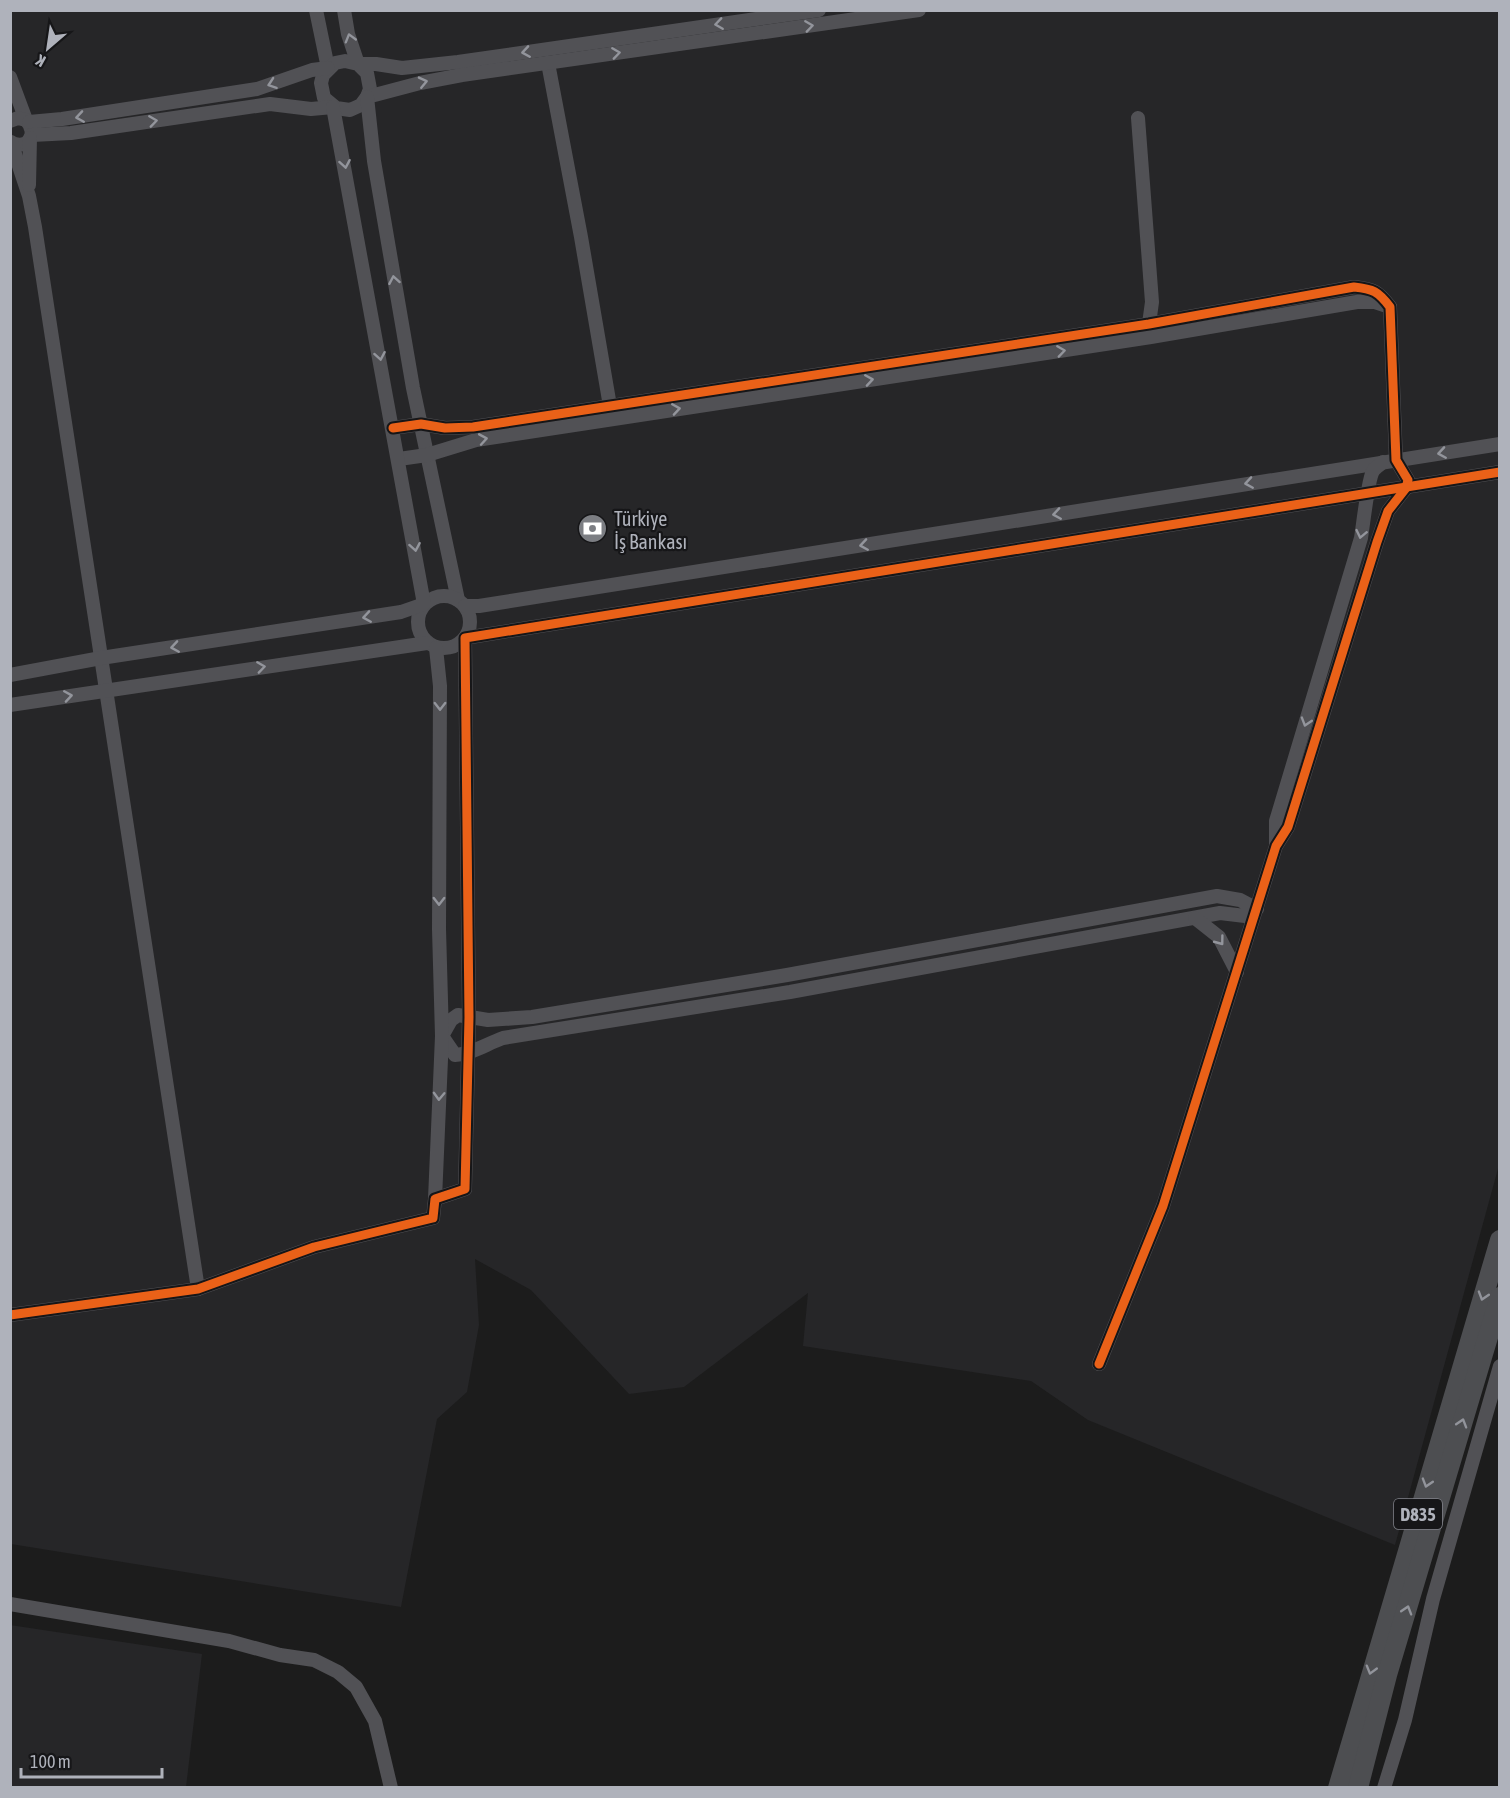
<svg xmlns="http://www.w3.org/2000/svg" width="1510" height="1798" font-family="'Asap Condensed',sans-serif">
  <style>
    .built { fill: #262628 }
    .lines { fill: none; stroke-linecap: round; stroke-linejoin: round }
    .minor { stroke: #515155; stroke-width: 14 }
    .highway { stroke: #4d4e51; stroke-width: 20 }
    .cycleway-casing { stroke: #161618; stroke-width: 13 }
    .cycleway { stroke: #ea6118; stroke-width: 9 }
    .oneway { stroke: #93959c }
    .oneway2 { stroke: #92949b }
    .labels { text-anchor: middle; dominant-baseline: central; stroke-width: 4.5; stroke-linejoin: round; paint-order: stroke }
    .shield { fill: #161618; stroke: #81838a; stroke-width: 1.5 }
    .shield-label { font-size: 18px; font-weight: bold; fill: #afb2bb }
    .poi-label { font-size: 20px; fill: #afb2bb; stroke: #161618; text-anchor: start }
  </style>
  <rect width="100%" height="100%" fill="#1c1c1c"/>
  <g class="built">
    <path d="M10 11H1499V1165L1395 1545 1088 1420 1031 1381 803 1346 808 1293 684 1387 629 1394 531 1290 475 1259 479 1325 467 1392 437 1419 401 1607 11 1544Z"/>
    <path d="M10 1625 202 1654 186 1787H11Z"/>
  </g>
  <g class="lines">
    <g class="minor">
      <path d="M316 10 328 68"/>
      <path d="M344 10 348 34 358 64 367 73 370 89 367 97 361 105 350 110 336 108 324 98 321 83 323 75 335 63 345 61 358 64H376L402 68 458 62 819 10"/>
      <path d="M548 63 581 237 610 406 615 410"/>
      <path d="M10 77 26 120"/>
      <path d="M367 97 420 83 462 75 919 10"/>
      <path d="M367 97 374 161 413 388 458 600"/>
      <path d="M1138 118 1152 302 1149 324 1150 332"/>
      <path d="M10 121 18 118 26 120C39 134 28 151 10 142"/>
      <path d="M29 122 62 119 257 89 312 70 328 68"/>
      <path d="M32 135 71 133 270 104 311 109 333 107"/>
      <path d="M11 142 29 196 35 227 198 1289"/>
      <path d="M29 185 30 138"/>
      <path d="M393 428 421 424 445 428 473 427 1149 324 1354 287C1373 289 1378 291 1390 307L1396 460 1408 480 1406 488 1388 511 1377 542 1288 827 1276 846 1163 1206 1099 1364"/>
      <path d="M399 459 427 455 476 440 1151 337 1357 302H1375L1390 307"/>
      <circle cx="444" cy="622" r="26"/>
      <path d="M465 606H479L1500 444"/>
      <path d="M10 675 101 658 401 612 424 604 333 107"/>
      <path d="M10 705 427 643"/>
      <path d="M1276 844V821L1361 538C1363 526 1368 479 1373 471 1375 468 1380 465 1383 462"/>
      <path d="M1217 896 1240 900 1257 909 1245 916 1220 913 790 992 503 1038C486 1044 472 1054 455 1055L442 1036 451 1020 458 1015 488 1020 532 1017 787 975Z"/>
      <path d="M1195 918 1219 937 1237 972"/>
      <path d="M435 1199 442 1036 439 929 440 686 436 648"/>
      <path d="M10 1315 198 1289 314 1247 433 1218 435 1199 465 1189 469 1017 465 638 1500 472"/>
      <path d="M10 1604 229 1641 280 1655 314 1660 338 1672 356 1687 375 1721 391 1788"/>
      <path d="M1384 1788 1405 1720 1433 1599 1500 1366"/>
    </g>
    <g class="highway">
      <path d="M1338 1788 1500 1240"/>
      <path d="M1358 1788 1387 1675 1500 1297"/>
    </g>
    <defs>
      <g id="cycleway">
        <path d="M393 428 421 424 445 428 473 427 1149 324 1354 287C1373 289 1378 291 1390 307L1396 460 1408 480 1406 488 1388 511 1377 542 1288 827 1276 846 1163 1206 1099 1364"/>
        <path d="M10 1315 198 1289 314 1247 433 1218 435 1199 465 1189 469 1017 465 638 1500 472"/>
      </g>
    </defs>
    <use href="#cycleway" class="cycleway-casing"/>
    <use href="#cycleway" class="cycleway"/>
  </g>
  <defs><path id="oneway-chevron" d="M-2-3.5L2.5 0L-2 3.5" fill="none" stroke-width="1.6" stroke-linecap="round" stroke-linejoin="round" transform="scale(1.5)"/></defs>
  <g class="oneway">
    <use href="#oneway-chevron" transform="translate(719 24) rotate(172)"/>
    <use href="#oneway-chevron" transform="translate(809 26) rotate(-8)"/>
    <use href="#oneway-chevron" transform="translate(350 38) rotate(-106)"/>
    <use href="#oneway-chevron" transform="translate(526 52) rotate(171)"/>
    <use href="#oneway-chevron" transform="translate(616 53) rotate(-8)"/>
    <use href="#oneway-chevron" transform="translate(423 82) rotate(-13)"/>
    <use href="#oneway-chevron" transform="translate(272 84) rotate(161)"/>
    <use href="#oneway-chevron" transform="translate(80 117) rotate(171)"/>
    <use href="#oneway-chevron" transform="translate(153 121) rotate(-8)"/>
    <use href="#oneway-chevron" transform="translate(345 164) rotate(80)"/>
    <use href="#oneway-chevron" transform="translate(394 280) rotate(-100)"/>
    <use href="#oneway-chevron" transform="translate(1061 351) rotate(-8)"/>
    <use href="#oneway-chevron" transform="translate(380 356) rotate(80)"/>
    <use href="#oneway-chevron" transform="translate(869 380) rotate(-9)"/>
    <use href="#oneway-chevron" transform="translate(676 409) rotate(-9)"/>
    <use href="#oneway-chevron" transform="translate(483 439) rotate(-10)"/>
    <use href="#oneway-chevron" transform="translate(1442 453) rotate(171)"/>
    <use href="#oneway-chevron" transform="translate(1249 483) rotate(171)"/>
    <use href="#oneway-chevron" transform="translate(1057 514) rotate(171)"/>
    <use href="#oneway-chevron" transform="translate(1361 534) rotate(102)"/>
    <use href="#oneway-chevron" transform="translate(864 545) rotate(171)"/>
    <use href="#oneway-chevron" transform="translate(415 547) rotate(80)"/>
    <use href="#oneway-chevron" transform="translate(367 617) rotate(171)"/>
    <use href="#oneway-chevron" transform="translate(175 647) rotate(171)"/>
    <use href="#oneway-chevron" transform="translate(261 667) rotate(-8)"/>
    <use href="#oneway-chevron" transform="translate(68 696) rotate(-9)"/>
    <use href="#oneway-chevron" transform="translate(440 706) rotate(90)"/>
    <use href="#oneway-chevron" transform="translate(1306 722) rotate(107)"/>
    <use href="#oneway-chevron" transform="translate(439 901) rotate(90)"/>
    <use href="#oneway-chevron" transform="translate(1220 941) rotate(53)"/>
    <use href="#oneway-chevron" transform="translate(439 1096) rotate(92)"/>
  </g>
  <g class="oneway2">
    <use href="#oneway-chevron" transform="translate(1483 1296) rotate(107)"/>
    <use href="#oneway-chevron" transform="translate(1462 1423) rotate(-73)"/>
    <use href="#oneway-chevron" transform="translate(1427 1483) rotate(107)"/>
    <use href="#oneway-chevron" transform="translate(1407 1610) rotate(-73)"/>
    <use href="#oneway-chevron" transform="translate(1371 1670) rotate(106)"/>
  </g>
  <defs>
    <symbol id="bank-disc" viewBox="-11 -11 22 22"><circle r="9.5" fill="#7c7e83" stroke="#161618"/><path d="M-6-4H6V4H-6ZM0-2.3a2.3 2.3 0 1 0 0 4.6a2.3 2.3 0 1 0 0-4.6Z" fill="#fff"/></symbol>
  </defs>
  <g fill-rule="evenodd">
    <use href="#bank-disc" x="576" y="512" width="33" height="33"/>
  </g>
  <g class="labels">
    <rect class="shield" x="1394" y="1499" width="48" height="30" rx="4.5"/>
    <g class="shield-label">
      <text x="1418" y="1514">D835</text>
    </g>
    <g class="poi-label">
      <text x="614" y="518">Türkiye<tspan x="614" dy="23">İş Bankası</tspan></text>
    </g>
  </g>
  <rect width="1510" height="1798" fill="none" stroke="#afb2bb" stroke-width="24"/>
  <g transform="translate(48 48) rotate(209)" stroke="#161618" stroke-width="4.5" paint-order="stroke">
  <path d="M0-4.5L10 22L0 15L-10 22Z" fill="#afb2bb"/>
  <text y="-9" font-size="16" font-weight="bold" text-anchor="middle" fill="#afb2bb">K</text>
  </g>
  <path d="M21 1768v9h141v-9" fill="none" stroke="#afb2bb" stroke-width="3"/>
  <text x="30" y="1768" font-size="18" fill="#afb2bb" stroke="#161618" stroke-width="4.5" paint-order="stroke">100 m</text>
</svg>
